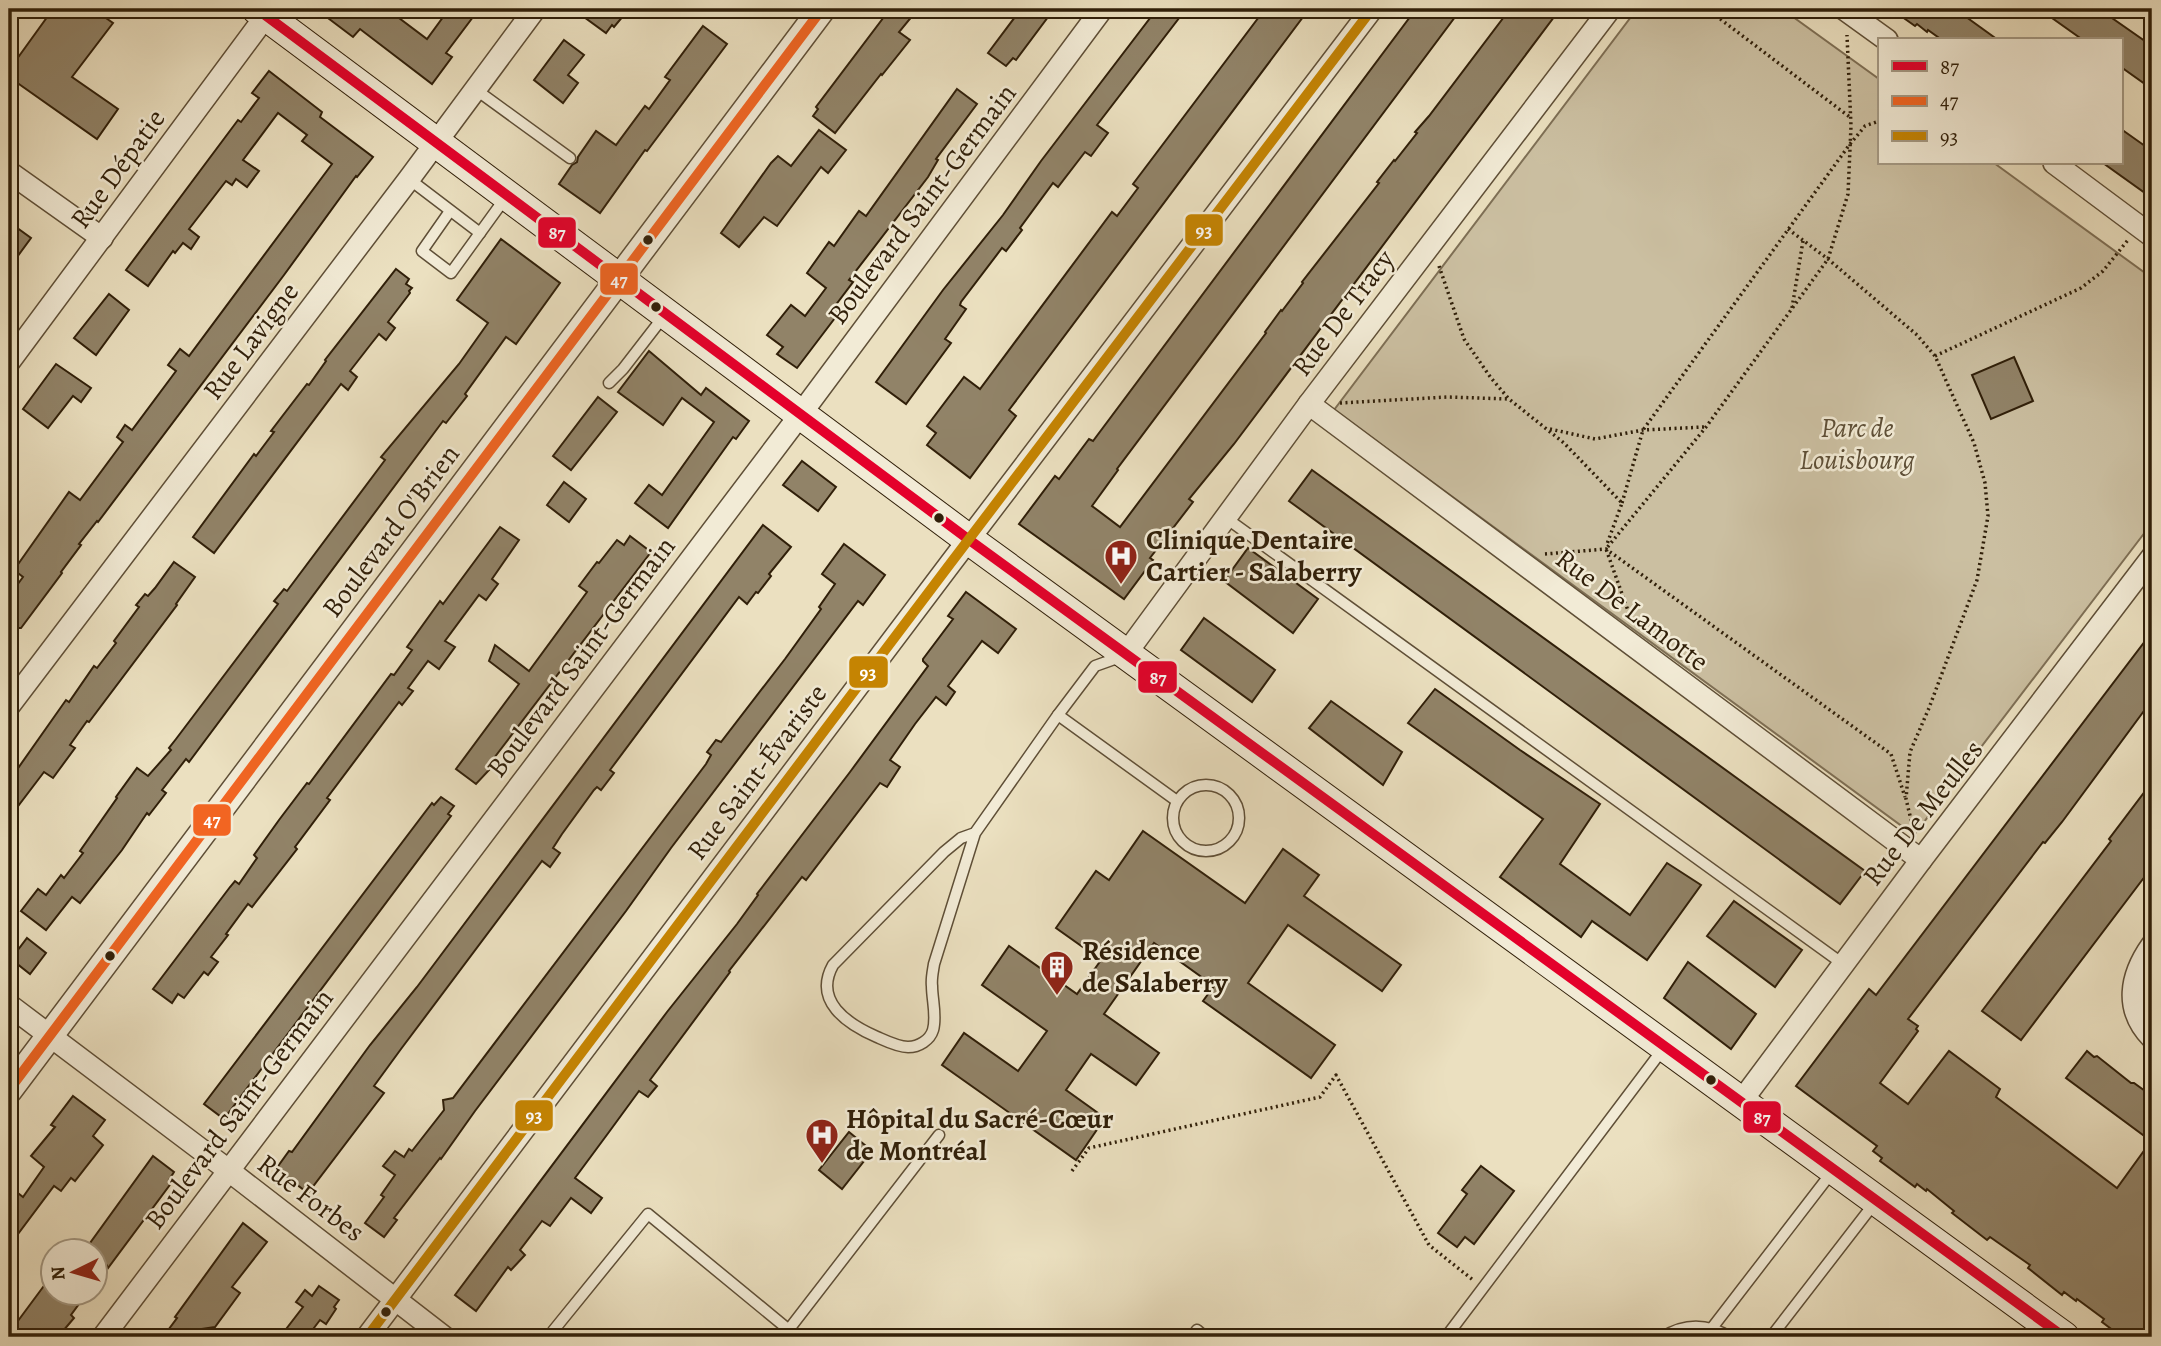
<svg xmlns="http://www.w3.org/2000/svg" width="2161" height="1346" font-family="Alegreya,serif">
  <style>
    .green { fill: #cbbfa1; stroke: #7e6f55; stroke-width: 2 }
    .building { fill: #918368; stroke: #301f09; stroke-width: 2 }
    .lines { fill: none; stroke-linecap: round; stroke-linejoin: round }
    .service-casing { stroke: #5f4f37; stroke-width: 13 }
    .minor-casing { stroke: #5f4f37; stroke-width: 24 }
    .tertiary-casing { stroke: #5f4f37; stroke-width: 29 }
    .secondary-casing { stroke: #301f09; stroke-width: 32 }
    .path { stroke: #301f09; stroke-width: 3.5; stroke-dasharray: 2 3.5; stroke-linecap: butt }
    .service { stroke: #f2ebd6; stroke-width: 10 }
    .minor { stroke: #f2ebd6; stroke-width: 21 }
    .tertiary { stroke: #f2ebd6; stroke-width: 26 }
    .secondary { stroke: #f2ebd6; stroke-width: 30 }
    .bus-1-casing { stroke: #f2ebd6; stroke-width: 16 }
    .bus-2-casing { stroke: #f2ebd6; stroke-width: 16 }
    .bus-3-casing { stroke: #f2ebd6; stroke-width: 16 }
    .bus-1 { stroke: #e4002b; stroke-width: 10 }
    .bus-2 { stroke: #f26522; stroke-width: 10 }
    .bus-3 { stroke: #c58402; stroke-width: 10 }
    .bus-dot { fill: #301f09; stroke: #f2ebd6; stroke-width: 2.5 }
    .labels { text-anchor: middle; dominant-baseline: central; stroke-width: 5; stroke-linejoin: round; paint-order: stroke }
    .street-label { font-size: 28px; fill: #301f09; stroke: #f2ebd6 }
    .park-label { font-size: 28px; font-style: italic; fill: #5e4f37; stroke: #f2ebd6 }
    .poi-label { font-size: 28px; font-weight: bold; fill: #301f09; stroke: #f2ebd6; text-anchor: start }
    .line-badge { stroke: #f2ebd6; stroke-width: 2.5 }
    .badge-label { font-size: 19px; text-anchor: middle; font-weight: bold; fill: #fff }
  </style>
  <rect width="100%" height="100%" fill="#ebe0c0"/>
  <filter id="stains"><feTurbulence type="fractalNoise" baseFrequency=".00286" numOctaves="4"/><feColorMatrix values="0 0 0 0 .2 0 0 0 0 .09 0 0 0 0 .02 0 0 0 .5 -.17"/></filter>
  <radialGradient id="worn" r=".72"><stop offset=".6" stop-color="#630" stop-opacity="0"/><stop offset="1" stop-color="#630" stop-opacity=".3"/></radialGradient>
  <path class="green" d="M1637 9H1782L1879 79V163H1994L2152 278V523L1914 835 1334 410Z"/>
  <g class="building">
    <path d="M53 9H93L113 23 72 77 118 109 97 139 9 77V70Z"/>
    <path d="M316 9H387L427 39 449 9H479L446 53 452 57 432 84 360 29 353 37Z"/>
    <path d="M573 9H629L614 27 612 25 606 33Z"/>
    <path d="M890 9H918L899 32 910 40 882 75 881 74 835 133 813 116 818 109 816 107Z"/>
    <path d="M1021 9H1054L1016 60 1013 58 1006 66 988 53Z"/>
    <path d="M1157 9H1186L1097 125 1108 133 1091 156 1085 152 1058 187 1053 183 1020 228 1022 230 1006 251 1002 248 961 302 960 305 966 309 945 339 951 343 906 404 876 382 943 290 1003 215 1041 161Z"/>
    <path d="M1265 9H1309L1009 410 1016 416 970 478 927 445 936 433 927 426 964 377 980 389 1112 212 1117 216 1138 188 1133 184Z"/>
    <path d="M1416 9H1461L1117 469 1118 470 1092 506 1120 527 1266 333 1265 332 1281 310 1282 311 1303 283 1302 282 1379 183 1377 182 1394 160 1395 161 1417 133 1415 132 1429 116 1510 9H1560L1234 444 1189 499 1193 502 1150 558 1153 560 1124 599 1019 524 1055 476 1059 479 1089 439 1093 441Z"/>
    <path d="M1891 9H1955L1998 40H1942L1928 30 1927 32 1917 24 1915 26Z"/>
    <path d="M2058 9H2099L2152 46V89L2121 67V40H2083L2052 18Z"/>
    <path d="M703 26 727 44 647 151 645 150 600 213 559 184 572 165 577 162 578 157 596 131 616 145 645 106 649 109 670 80 665 77Z"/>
    <path d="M564 40 584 55 568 75 578 83 563 103 534 80Z"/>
    <path d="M269 71 322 112 320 117 373 157 357 177 356 176 284 275 98 522 97 521 79 544 81 545 61 572 62 573 21 628H18L9 621V596L23 577 14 570 69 492 80 500 123 442 117 437 125 425 132 430 176 371 168 365 180 349 189 356 332 164 302 141 307 135 278 113 243 160 259 171 247 187 236 179 232 185 226 181 189 229 199 237 191 249 183 243 175 253 173 251 148 286 126 270 238 120 241 122 259 98 252 93Z"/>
    <path d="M957 89 977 104 936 159 938 160 928 177 849 280 853 282 835 306 841 310 797 368 777 354 783 347 767 335 791 305 805 316 826 288 807 273 829 242 834 246 859 211 866 216Z"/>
    <path d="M2121 129 2145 146 2144 148 2152 154V198L2103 163H2121Z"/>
    <path d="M819 130 846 150 828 173 821 167 777 226 764 217 739 247 721 233 771 163 778 156 791 166Z"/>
    <path d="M9 222 31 238 9 268Z"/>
    <path d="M501 239 560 283 516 344 506 337 465 394 467 396 446 423 443 421 189 762 186 759 162 790 166 793 149 815 147 813 122 850 80 903 72 897 46 930 21 911 38 889 46 895 61 875 64 878 83 853 80 851 117 798 116 797 137 768 148 776 171 750 169 748 176 739 278 604 274 601 284 589 287 591 385 460 381 457 459 364 488 323 457 300Z"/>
    <path d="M396 269 409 279 406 284 412 288 409 291 410 293 388 322 395 328 386 340 379 334 371 344 350 371 357 377 348 390 341 384 214 553 193 537 254 454 256 456 274 432 271 431 307 384 309 385 326 361 325 360Z"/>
    <path d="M109 294 129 310 96 355 74 338Z"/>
    <path d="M649 351 701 395 706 388 749 421 736 439 733 437 668 528 635 503 649 485 662 495 714 422 682 398 663 425 618 392Z"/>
    <path d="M2014 357 2033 401 1991 419 1972 375Z"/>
    <path d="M56 364 91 388 81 402 73 396 48 428 23 409Z"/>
    <path d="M598 397 617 412 571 470 553 456Z"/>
    <path d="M802 461 836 487 818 511 783 485Z"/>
    <path d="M1312 470 1865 871 1840 904 1289 501Z"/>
    <path d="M564 482 586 499 569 522 547 505Z"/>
    <path d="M763 525 791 547 769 574 771 576 758 593 756 592 747 604 739 597 610 770 614 773 601 790 597 787 594 790 562 834 553 848 560 853 550 867 542 861 401 1049 374 1086 384 1093 308 1193 276 1169 289 1151 292 1152 370 1045 417 987Z"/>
    <path d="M500 527 519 540 492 579 498 584 486 600 479 595 445 641 455 647 439 669 428 661 408 688 413 691 402 705 399 702 327 798 330 800 295 847 297 849 252 907 248 904 226 934 228 935 211 957 218 962 208 975 204 972 184 998 178 994 172 1003 153 989 230 887 235 881 239 884 257 858 254 855 279 820 307 783 309 784 391 674 394 675 412 650 407 647 440 601 443 604Z"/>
    <path d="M630 536 651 552 491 762 492 764 490 769 476 784 456 769 519 684 489 661 495 645 529 671 587 592 579 586 597 562 599 563 617 540 624 545Z"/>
    <path d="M844 544 885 575 863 605 858 601 671 848 626 911 475 1111 441 1159 440 1158 394 1218 397 1220 384 1237 365 1223 384 1197 381 1195 395 1175 383 1166 395 1151 404 1157 409 1149 412 1151 444 1110 443 1100 453 1098 706 764 711 755 707 752 716 740 721 742 785 659 821 609 819 607 835 584 822 574Z"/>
    <path d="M1248 548 1318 599 1293 633 1224 581Z"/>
    <path d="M174 562 195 577 176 604 177 605 89 722 87 721 70 745 75 748 53 778 44 772 9 818V781L66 700 69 702 94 666 97 668 116 643 114 641 139 607 136 605 145 594 148 596 155 588Z"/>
    <path d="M966 592 1016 629 998 653 982 641 948 686 955 692 946 705 936 697 915 724 890 760 900 767 887 787 880 783 806 880 802 877 729 971 730 972 650 1080 657 1086 648 1097 639 1091 609 1132 575 1178 602 1198 591 1213 571 1198 550 1226 542 1221 520 1250 525 1255 511 1270 508 1267 476 1311 455 1295 667 1012 737 924 758 895 757 894 850 772 928 666 923 661V659L953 619 948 616Z"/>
    <path d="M1204 618 1275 670 1252 702 1181 650Z"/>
    <path d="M2152 632V700L2062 822 2045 843 2043 842 1908 1019 1918 1026 1916 1029 1918 1031 1880 1083 1908 1104 1949 1051 2000 1089 1996 1097 2117 1188 2151 1141 2066 1078 2087 1051 2094 1057 2097 1056 2131 1083H2134L2152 1096V1337H2122L2102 1322 2104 1319 2077 1299 2076 1301 2064 1292 2062 1295 2028 1268 2030 1265 1990 1237 1987 1240 1952 1213 1954 1211 1927 1189 1926 1191 1917 1184 1915 1187 1880 1161 1882 1158 1873 1151 1877 1146 1796 1086 1869 989 1876 995Z"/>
    <path d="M1435 689 1520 750 1600 804 1560 864 1630 915 1667 863 1701 885 1647 960 1592 921 1581 937 1500 877 1543 819 1408 723Z"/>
    <path d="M1331 701 1402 752 1383 785 1309 728Z"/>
    <path d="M2152 782V867L2021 1040 1982 1011 2111 841 2109 839Z"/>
    <path d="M441 797 454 806 448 814 451 816 224 1119 204 1104 432 803 434 805Z"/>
    <path d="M1143 831 1245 903 1283 849 1319 875 1304 896 1401 965 1382 991 1288 925 1248 983 1335 1045 1311 1078 1203 1001 1214 986 1154 943 1104 1014 1159 1053 1136 1085 1091 1054 1066 1090 1105 1118 1076 1160 942 1065 964 1033 1018 1071 1047 1031 982 985 1009 946 1077 994 1101 960 1056 928 1096 871 1109 880Z"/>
    <path d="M1734 901 1802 950 1775 987 1707 936Z"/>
    <path d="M27 938 46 953 30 974 11 959Z"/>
    <path d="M1688 962 1756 1014 1731 1049 1664 998Z"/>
    <path d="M73 1096 105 1120 93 1136 103 1145 75 1181 71 1178 61 1191 54 1186 9 1246V1186L23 1197 44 1167 31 1156 55 1127 51 1125Z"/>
    <path d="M849 1132 872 1151 842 1189 819 1170Z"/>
    <path d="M153 1156 174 1172 169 1180 172 1182 108 1268 107 1266 94 1283V1251L85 1250Z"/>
    <path d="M1481 1166 1514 1191 1474 1244 1465 1237 1457 1247 1438 1233 1467 1194 1462 1190Z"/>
    <path d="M243 1223 267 1242 232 1287 240 1293 215 1327 202 1329 195 1337H163L177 1318 175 1317Z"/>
    <path d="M52 1275V1293H87L71 1315 74 1318 58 1337H9V1333Z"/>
    <path d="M319 1286 339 1300 334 1307 336 1309 326 1324 320 1320 307 1337H280L303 1307 296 1302 305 1290 312 1296Z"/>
  </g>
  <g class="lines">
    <defs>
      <g id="service">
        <path d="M475 89 570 158"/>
        <path d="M409 179 480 233"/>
        <path d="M450 211 422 251 451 273 506 197"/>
        <path d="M609 383 623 369 664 316"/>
        <path d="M1226 518 1843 964"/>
        <path d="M1058 715 1177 801"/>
        <circle cx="1206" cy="818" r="33"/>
        <path d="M975 833 961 838 944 852 833 965C813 1001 847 1024 877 1037 886 1041 898 1047 908 1047 919 1047 930 1040 933 1030 937 1016 932 1000 932 986 931 979 933 971 934 964L975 833 1058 715 1095 666 1123 656"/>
        <path d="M1712 1328 1832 1172"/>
        <path d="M560 1337 553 1331 648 1214 789 1330"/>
        <path d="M783 1337 939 1135"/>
        <path d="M1192 1337 1197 1330 1205 1337"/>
        <path d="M1446 1337 1663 1049"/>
        <path d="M1663 1337C1685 1323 1708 1324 1730 1337"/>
        <path d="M1771 1337 1876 1201"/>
      </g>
      <g id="minor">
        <path d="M1844 9 1887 40"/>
        <path d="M2054 163 2152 236"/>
        <path d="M9 172 102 238"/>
        <path d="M9 362 271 9"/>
        <path d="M1309 404 1921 860"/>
        <path d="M1125 655 1309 404 1610 9"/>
        <path d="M9 706 409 179 535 9"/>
        <path d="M2152 945C2130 976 2124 1009 2152 1038"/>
        <path d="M9 1005 228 1170 444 1337"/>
        <path d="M1740 1103 1921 860 2152 557"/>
        <path d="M103 1337 800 415 1102 9"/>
        <path d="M367 1337 950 564 1372 9"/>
      </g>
      <path id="tertiary" d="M9 1090 822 9"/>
      <path id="secondary" d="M257 9 968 539 2064 1337"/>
    </defs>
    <use href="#service" class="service-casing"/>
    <use href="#minor" class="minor-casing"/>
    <use href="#tertiary" class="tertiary-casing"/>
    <use href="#secondary" class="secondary-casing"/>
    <g class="path">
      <path d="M1707 9 1851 118"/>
      <path d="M1788 229 1828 259 1917 335 1935 356 1974 443 1985 483 1988 516 1977 580 1929 708 1910 752 1906 799 1913 828"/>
      <path d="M1439 266 1464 339 1491 378 1509 399 1564 443 1622 503 1607 544"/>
      <path d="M1792 308 1803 241"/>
      <path d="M1935 356 2081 288 2103 271 2128 240"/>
      <path d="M1340 403 1447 397 1509 399"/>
      <path d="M1550 429 1595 439 1643 430 1704 427"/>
      <path d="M1622 503 1643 430 1850 144 1865 126 1879 121"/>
      <path d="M1545 554 1606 549 1891 754 1905 797"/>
      <path d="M1631 619 1606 549 1706 427 1828 259 1848 194 1851 126 1847 35"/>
      <path d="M1072 1171 1089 1148 1320 1097 1336 1075 1429 1245 1473 1280"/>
    </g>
    <use href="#service" class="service"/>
    <use href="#minor" class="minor"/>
    <use href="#tertiary" class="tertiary"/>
    <use href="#secondary" class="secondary"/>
    <defs>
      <path id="bus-1" d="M257 9 968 539 2064 1337"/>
      <path id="bus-2" d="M9 1090 822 9"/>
      <path id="bus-3" d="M367 1337 950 564 1372 9"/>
    </defs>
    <use href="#bus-1" class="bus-1-casing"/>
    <use href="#bus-2" class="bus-2-casing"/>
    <use href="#bus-3" class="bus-3-casing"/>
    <use href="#bus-1" class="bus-1"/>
    <use href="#bus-2" class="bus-2"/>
    <use href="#bus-3" class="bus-3"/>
  </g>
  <defs>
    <symbol id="hospital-pin" viewBox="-11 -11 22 30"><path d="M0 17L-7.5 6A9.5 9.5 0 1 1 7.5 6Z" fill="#8f2418" stroke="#f2ebd6"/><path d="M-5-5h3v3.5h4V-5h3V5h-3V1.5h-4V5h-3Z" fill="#fff"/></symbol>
    <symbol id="building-pin" viewBox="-11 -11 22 30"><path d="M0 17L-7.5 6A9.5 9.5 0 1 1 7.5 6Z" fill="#8f2418" stroke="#f2ebd6"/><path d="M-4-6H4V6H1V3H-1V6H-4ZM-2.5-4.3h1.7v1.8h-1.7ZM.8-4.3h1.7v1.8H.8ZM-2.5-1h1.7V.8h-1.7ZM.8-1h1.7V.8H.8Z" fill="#fff"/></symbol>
  </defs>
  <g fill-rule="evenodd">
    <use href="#hospital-pin" x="1102" y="537" width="38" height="52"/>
    <use href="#building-pin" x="1038" y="948" width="38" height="52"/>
    <use href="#hospital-pin" x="803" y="1116" width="38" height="52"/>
  </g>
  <g class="bus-dot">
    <circle cx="648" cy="240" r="6"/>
    <circle cx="656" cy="307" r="6"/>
    <circle cx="939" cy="518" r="6"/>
    <circle cx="110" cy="956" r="6"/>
    <circle cx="1711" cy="1080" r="6"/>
    <circle cx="386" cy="1312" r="6"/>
  </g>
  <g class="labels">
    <g class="street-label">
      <text transform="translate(118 169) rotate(-54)">Rue Dépatie</text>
      <text transform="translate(922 204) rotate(-53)">Boulevard Saint-Germain</text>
      <text transform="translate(1343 313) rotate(-53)">Rue De Tracy</text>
      <text transform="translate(251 341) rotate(-53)">Rue Lavigne</text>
      <text transform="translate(391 531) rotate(-53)">Boulevard O'Brien</text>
      <text transform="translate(1632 610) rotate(37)">Rue De Lamotte</text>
      <text transform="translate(581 657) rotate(-53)">Boulevard Saint-Germain</text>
      <text transform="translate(757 772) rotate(-53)">Rue Saint-Évariste</text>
      <text transform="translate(1923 813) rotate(-52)">Rue De Meulles</text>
      <text transform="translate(239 1109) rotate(-53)">Boulevard Saint-Germain</text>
      <text transform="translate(311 1198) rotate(37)">Rue Forbes</text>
    </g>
    <g class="park-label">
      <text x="1857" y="428">Parc de<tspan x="1857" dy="32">Louisbourg</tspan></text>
    </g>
    <g class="poi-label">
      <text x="1146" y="540">Clinique Dentaire<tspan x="1146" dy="32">Cartier - Salaberry</tspan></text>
      <text x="1082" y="951">Résidence<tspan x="1082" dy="32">de Salaberry</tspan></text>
      <text x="846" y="1119">Hôpital du Sacré-Cœur<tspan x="846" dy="32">de Montréal</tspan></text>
    </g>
  </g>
  <g class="line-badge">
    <rect x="1184" y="213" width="40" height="34" rx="7" fill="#c58402"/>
    <rect x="537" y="216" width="40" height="33" rx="7" fill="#e4002b"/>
    <rect x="599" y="262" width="40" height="34" rx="7" fill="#f26522"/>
    <rect x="848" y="655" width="41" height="34" rx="7" fill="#c58402"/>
    <rect x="1137" y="660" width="41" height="34" rx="7" fill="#e4002b"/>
    <rect x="192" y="803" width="40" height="34" rx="7" fill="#f26522"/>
    <rect x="514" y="1099" width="40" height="33" rx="7" fill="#c58402"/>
    <rect x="1742" y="1100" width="40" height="34" rx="7" fill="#e4002b"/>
  </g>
  <g class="badge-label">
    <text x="1204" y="237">93</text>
    <text x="557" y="239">87</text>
    <text x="619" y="286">47</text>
    <text x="868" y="679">93</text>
    <text x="1158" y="684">87</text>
    <text x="212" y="826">47</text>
    <text x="534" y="1122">93</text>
    <text x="1762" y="1124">87</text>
  </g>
  <rect width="2161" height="1346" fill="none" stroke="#ebe0c0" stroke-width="35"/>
  <rect x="10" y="10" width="2140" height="1325" fill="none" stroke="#301f09" stroke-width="3.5"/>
  <rect x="18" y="18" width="2126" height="1311" fill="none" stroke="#301f09" stroke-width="2"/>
  <rect x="1878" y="38" width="245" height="126" fill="#f2ebd6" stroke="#a49984" stroke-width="2"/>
  <rect x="1892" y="61" width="35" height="10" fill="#e4002b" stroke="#a49984" stroke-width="2"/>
  <text x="1940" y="74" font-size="21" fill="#301f09">87</text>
  <rect x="1892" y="96" width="35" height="10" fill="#f26522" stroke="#a49984" stroke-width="2"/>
  <text x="1940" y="108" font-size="21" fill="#301f09">47</text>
  <rect x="1892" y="131" width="35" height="10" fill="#c58402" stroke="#a49984" stroke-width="2"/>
  <text x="1940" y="144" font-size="21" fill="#301f09">93</text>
  <g transform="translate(74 1272) rotate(265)"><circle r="33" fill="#f2ebd6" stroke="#a49984" stroke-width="2"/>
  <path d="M0-5L12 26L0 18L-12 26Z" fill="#8f2418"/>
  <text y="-10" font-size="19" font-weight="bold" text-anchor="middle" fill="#301f09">N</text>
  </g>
  <rect width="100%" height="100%" filter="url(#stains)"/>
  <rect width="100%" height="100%" fill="url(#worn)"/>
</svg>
